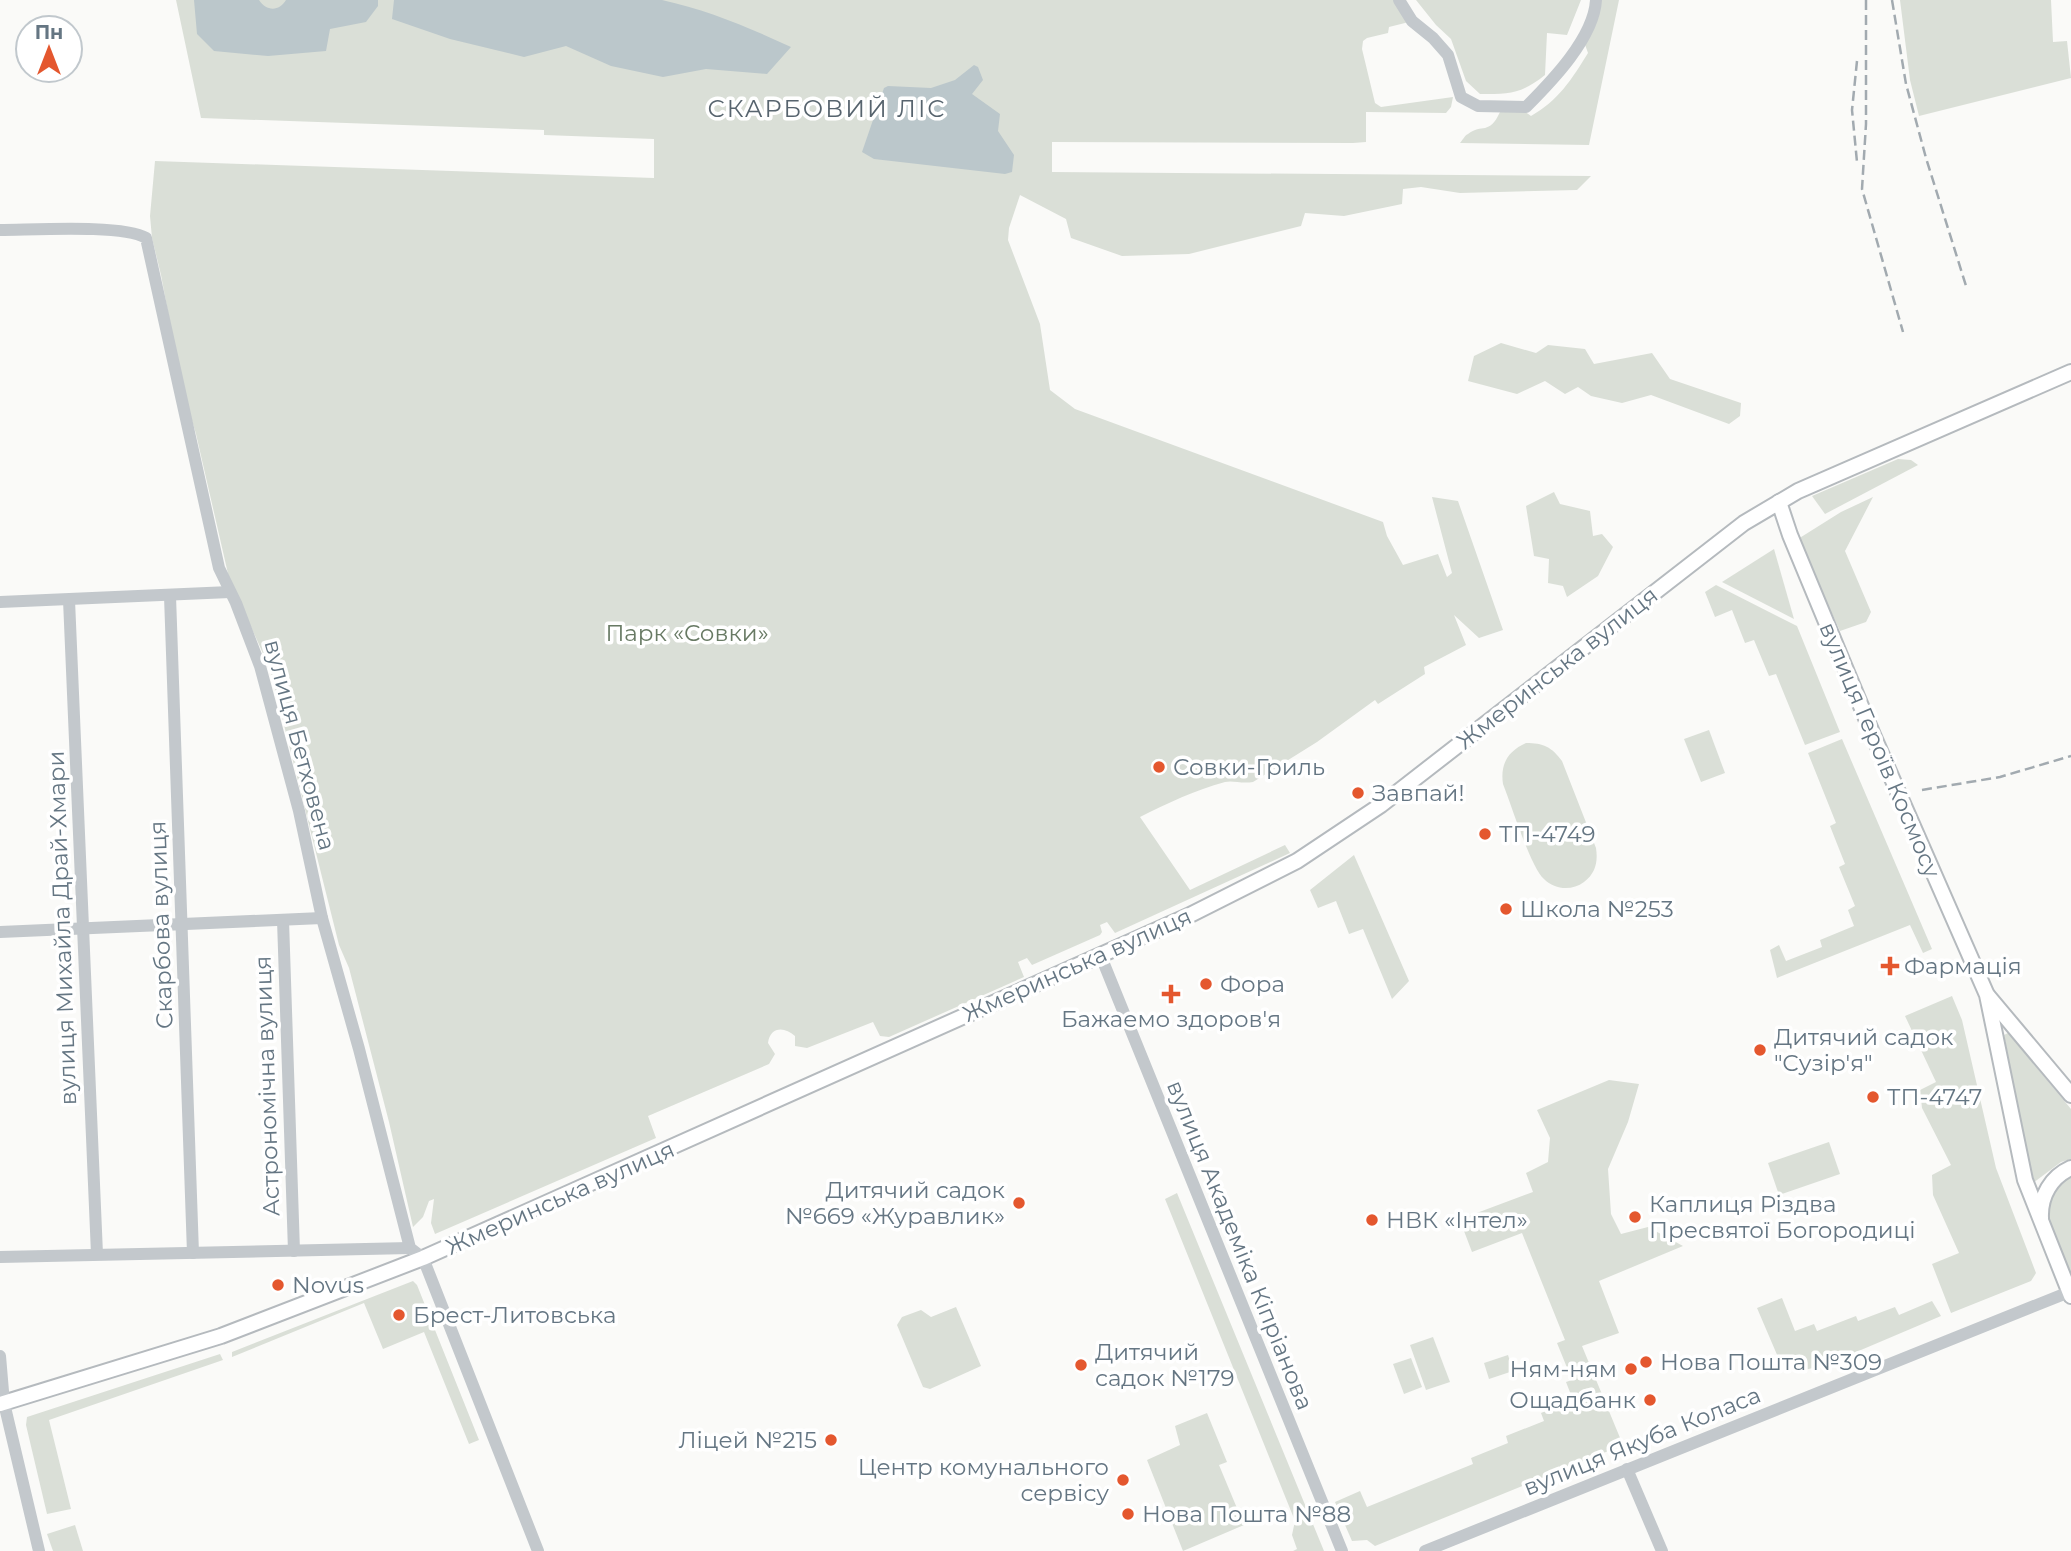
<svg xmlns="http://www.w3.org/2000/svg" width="2071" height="1551" font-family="Montserrat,sans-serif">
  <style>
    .green { fill: #dadfd7 }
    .water { fill: #bbc7cb }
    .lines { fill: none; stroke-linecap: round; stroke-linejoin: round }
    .major-casing { stroke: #b5babe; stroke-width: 18 }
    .minor { stroke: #c3c8cc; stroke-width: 12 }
    .major { stroke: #fff; stroke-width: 14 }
    .rail { stroke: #a2aab0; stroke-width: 2.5; stroke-dasharray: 10 5; stroke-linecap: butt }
    .poi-dot { fill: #e4572e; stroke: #fff; stroke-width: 2.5 }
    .labels { text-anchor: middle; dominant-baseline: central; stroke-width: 7; stroke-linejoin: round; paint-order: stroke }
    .park-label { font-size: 23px; fill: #687a64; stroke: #fff }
    .street-label { font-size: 23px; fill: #657683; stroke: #fff }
    .poi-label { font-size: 23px; fill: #657683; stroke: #fff; text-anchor: start }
    .neighbourhood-label { font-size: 24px; letter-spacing: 2px; fill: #57646e; stroke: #fff }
  </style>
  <rect width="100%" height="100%" fill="#fafaf8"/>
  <g class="green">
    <path d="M176 0H1395L1409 22 1389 27 1388 33 1367 38 1363 41 1362 49 1375 103 1381 107 1453 97 1451 107 1446 113 1366 112V142L1353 143 1052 142V172L1591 176 1577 190 1460 193 1421 187 1403 189 1402 204 1344 216 1305 213 1301 226 1189 254 1122 256 1071 238 1066 219 1020 195 1009 228 1008 240 1040 324 1050 390 1075 409 1383 522 1387 536 1403 565 1438 554 1447 577 1452 573 1432 497 1458 501 1503 630 1479 638 1454 615 1466 645 1424 667 1425 674 1378 704 1375 700 1317 742 1253 782C1241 784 1233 780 1225 782 1195 790 1168 803 1140 817L1190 890 1285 845 1290 853 1115 933 1107 922 1100 925 1102 932 1100 935 1032 965 1027 958 1018 962 1024 977 889 1037 880 1036 873 1022 807 1048 795 1046V1036C784 1026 770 1027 768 1043L775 1054 769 1064 648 1116 656 1138 435 1234 431 1223 434 1199 429 1201 423 1217 413 1227 389 1122 349 968 339 945 270 669 229 578 196 434 182 387 161 275 152 238 150 216 155 161 654 178V139L544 135V130L201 118Z"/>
    <path d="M1416 0H1581L1567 35 1547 33 1545 75C1521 94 1510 94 1480 94L1466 81 1451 39 1436 25Z"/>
    <path d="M1600 0H1619L1589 145 1460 143C1463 140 1464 136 1468 134 1482 123 1489 136 1500 112L1524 111 1531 116C1558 101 1572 79 1588 53L1582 36Z"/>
    <path d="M1900 0H2051L2053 42 2067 41 2071 78 1919 116 1910 80Z"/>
    <path d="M1501 343 1536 353 1548 345 1585 349 1594 364 1652 353 1670 379 1741 403 1740 416 1729 424 1651 395 1622 403 1591 396 1578 387 1565 394 1545 381 1517 394 1468 381 1474 356Z"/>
    <path d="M1898 459 1911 460 1918 465 1825 514 1812 496Z"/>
    <path d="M1554 492 1560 504 1590 511 1593 536 1602 534 1613 547 1598 576 1567 597 1563 586 1548 583 1549 559 1534 556 1526 506Z"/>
    <path d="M1873 497 1845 551 1871 612 1866 622 1840 631 1798 539 1841 512Z"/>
    <path d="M1774 549 1794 619 1722 582Z"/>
    <path d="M1716 585 1797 626 1840 732 1805 745 1776 674 1769 676 1754 640 1745 643 1732 610 1715 617 1705 592Z"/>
    <path d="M1709 730 1725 773 1701 782 1684 739Z"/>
    <path d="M1842 739 1932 949 1923 953 1910 925 1777 978 1770 950 1779 945 1786 961 1822 947 1820 940 1854 926 1848 910 1855 906 1839 867 1845 864 1830 826 1836 823 1808 753Z"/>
    <path d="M1526 743C1543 743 1552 747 1562 761L1596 848C1598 861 1596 873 1584 882 1572 891 1555 890 1544 879 1531 868 1511 804 1503 784 1500 764 1508 751 1526 743Z"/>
    <path d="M1354 855 1409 981 1392 999 1363 929 1349 934 1336 901 1318 908 1310 890Z"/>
    <path d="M1952 996 1962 1020 1996 1168 2036 1273 2031 1281 1951 1313 1932 1264 1959 1253 1933 1195 1932 1175 1951 1165 1922 1108 1920 1090 1936 1082 1905 1016Z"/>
    <path d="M2008 1033 2071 1109V1159L2061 1162 2033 1183 2004 1035Z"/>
    <path d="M1609 1080 1639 1084 1628 1122 1608 1169 1611 1214 1621 1234 1648 1227 1683 1246 1599 1281 1619 1333 1582 1346 1623 1445 1375 1546 1367 1540 1352 1541 1335 1502 1360 1491 1367 1507 1473 1464 1471 1458 1508 1443 1506 1436 1544 1421 1541 1413 1573 1400 1566 1382 1572 1380 1557 1343 1565 1340 1522 1233 1472 1252 1464 1231 1458 1230V1220L1533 1192 1526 1173 1548 1162 1550 1138 1537 1110Z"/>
    <path d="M1829 1142 1840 1174 1779 1195 1768 1163Z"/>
    <path d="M2071 1173V1279L2044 1220 2052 1190Z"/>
    <path d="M1177 1193 1324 1551H1293L1297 1549 1292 1535 1295 1521 1165 1199Z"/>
    <path d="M413 1281 417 1285 479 1440 469 1444 424 1332 383 1349 364 1303 232 1357V1352Z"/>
    <path d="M1782 1298 1795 1331 1814 1324 1817 1331 1856 1316 1858 1321 1895 1307 1899 1315 1932 1301 1941 1316 1828 1364 1797 1372 1781 1364 1757 1308Z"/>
    <path d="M956 1307 981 1366 930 1389 923 1387 897 1325 902 1317 921 1310 931 1317Z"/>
    <path d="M1433 1337 1450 1382 1426 1390 1410 1345Z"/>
    <path d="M220 1354 223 1360 49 1420 71 1509 47 1514 26 1425 27 1417Z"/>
    <path d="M1508 1355 1513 1371 1489 1379 1484 1363Z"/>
    <path d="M1411 1358 1422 1387 1404 1394 1393 1364Z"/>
    <path d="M1207 1413 1227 1462 1219 1465 1244 1525 1183 1551 1147 1460 1180 1445 1175 1426Z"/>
    <path d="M75 1525 83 1551H53L47 1534Z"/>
  </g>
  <g class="water">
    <path d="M194 0H259C266 11 279 12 286 0H378V6L366 22 330 29 326 51 268 56 214 51 197 34Z"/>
    <path d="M394 0H662C707 10 748 27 791 47L767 74 706 69 663 77 611 66 566 46 524 57 450 39 392 19Z"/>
    <path d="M974 65 978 67 983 80 972 94 1000 114 998 131 1014 155 1012 172 1005 174 874 159 862 152 884 88 888 86 931 88 955 80Z"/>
  </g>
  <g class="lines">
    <defs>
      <g id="major">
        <path d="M1779 502 1790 535 1873 735 1987 995 2025 1180 2071 1296"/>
        <path d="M1988 996 2071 1095"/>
        <path d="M2041 1218C2040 1196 2051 1177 2071 1168"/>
        <path d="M0 1404 221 1336 423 1258 1188 916 1297 861 1381 805 1744 523 1798 491 2071 372"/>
      </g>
    </defs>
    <use href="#major" class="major-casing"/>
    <g class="minor">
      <path d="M1399 0 1412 21 1433 38 1448 55 1461 97 1478 106 1526 107C1551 82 1594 38 1596 0"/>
      <path d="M0 230C32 230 123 224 146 238L219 568 236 603 260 666 299 811 322 918 359 1049 410 1248 423 1258 538 1551"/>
      <path d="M170 596 193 1253"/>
      <path d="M69 600 97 1254"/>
      <path d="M0 602 230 592"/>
      <path d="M283 920 294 1251"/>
      <path d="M0 932 322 918"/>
      <path d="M1100 954 1342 1551"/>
      <path d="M0 1257 410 1248"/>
      <path d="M0 1356 4 1403 39 1551"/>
      <path d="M1627 1469 1662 1551"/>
      <path d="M1425 1551 2069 1292"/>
    </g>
    <use href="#major" class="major"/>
    <g class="rail">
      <path d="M1866 0V124L1862 189 1903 332"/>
      <path d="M1892 0 1906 84 1926 158 1967 289"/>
      <path d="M1857 61 1852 110 1857 162"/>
      <path d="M1922 790 2000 777 2071 756"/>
    </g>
  </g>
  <g class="poi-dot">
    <circle cx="1159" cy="767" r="7"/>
    <circle cx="1358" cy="793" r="7"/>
    <circle cx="1485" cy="834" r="7"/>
    <circle cx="1506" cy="909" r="7"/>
    <path d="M1886.5 955.5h7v7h7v7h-7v7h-7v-7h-7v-7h7z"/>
    <circle cx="1206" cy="984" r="7"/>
    <path d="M1167.5 983.5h7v7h7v7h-7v7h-7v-7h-7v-7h7z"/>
    <circle cx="1760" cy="1050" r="7"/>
    <circle cx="1873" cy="1097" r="7"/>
    <circle cx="1019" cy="1203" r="7"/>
    <circle cx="1635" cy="1217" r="7"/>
    <circle cx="1372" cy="1220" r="7"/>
    <circle cx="278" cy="1285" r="7"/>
    <circle cx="399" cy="1315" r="7"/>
    <circle cx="1646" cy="1362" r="7"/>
    <circle cx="1081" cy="1365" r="7"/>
    <circle cx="1631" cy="1369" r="7"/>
    <circle cx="1650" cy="1400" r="7"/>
    <circle cx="831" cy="1440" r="7"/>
    <circle cx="1123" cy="1480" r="7"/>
    <circle cx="1128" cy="1514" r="7"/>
  </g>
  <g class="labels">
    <g class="park-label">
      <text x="687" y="633">Парк «Совки»</text>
    </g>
    <g class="street-label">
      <text transform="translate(1557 668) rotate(-38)">Жмеринська вулиця</text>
      <text transform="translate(300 745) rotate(75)">вулиця Бетховена</text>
      <text transform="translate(1880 750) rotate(67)">вулиця Героїв Космосу</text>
      <text transform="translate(161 925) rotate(-92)">Скарбова вулиця</text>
      <text transform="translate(62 928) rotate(-92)">вулиця Михайла Драй-Хмари</text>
      <text transform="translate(1077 965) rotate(-24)">Жмеринська вулиця</text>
      <text transform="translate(267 1086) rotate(-92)">Астрономічна вулиця</text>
      <text transform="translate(560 1198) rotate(-24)">Жмеринська вулиця</text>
      <text transform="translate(1240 1245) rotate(68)">вулиця Академіка Кіпріанова</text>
      <text transform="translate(1642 1441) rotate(-22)">вулиця Якуба Коласа</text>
    </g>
    <g class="poi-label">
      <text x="1173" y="767">Совки-Гриль</text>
      <text x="1372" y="793">Завпай!</text>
      <text x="1499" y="834">ТП-4749</text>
      <text x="1520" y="909">Школа №253</text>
      <text x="1904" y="966">Фармація</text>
      <text x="1220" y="984">Фора</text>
      <text x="1171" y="1019" text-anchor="middle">Бажаемо здоров'я</text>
      <text x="1774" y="1037">Дитячий садок<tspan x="1774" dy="26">"Сузір'я"</tspan></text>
      <text x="1887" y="1097">ТП-4747</text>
      <text x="1005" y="1190" text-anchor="end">Дитячий садок<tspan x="1005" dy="26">№669 «Журавлик»</tspan></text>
      <text x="1649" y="1204">Каплиця Різдва<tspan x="1649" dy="26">Пресвятої Богородиці</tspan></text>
      <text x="1386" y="1220">НВК «Інтел»</text>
      <text x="292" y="1285">Novus</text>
      <text x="413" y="1315">Брест-Литовська</text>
      <text x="1095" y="1352">Дитячий<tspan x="1095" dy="26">садок №179</tspan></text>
      <text x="1660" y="1362">Нова Пошта №309</text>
      <text x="1617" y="1369" text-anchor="end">Ням-ням</text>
      <text x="1636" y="1400" text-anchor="end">Ощадбанк</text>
      <text x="817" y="1440" text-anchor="end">Ліцей №215</text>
      <text x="1109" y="1467" text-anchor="end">Центр комунального<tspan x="1109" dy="26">сервісу</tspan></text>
      <text x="1142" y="1514">Нова Пошта №88</text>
    </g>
    <g class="neighbourhood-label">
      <text x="827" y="108">СКАРБОВИЙ ЛІС</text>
    </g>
  </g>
  <g transform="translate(49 49)"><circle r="33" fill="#ffffff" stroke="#c1c8cd" stroke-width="2"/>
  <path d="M0-5L12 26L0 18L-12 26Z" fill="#e4572e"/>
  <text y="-10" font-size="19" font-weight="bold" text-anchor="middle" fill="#657683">Пн</text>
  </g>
</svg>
